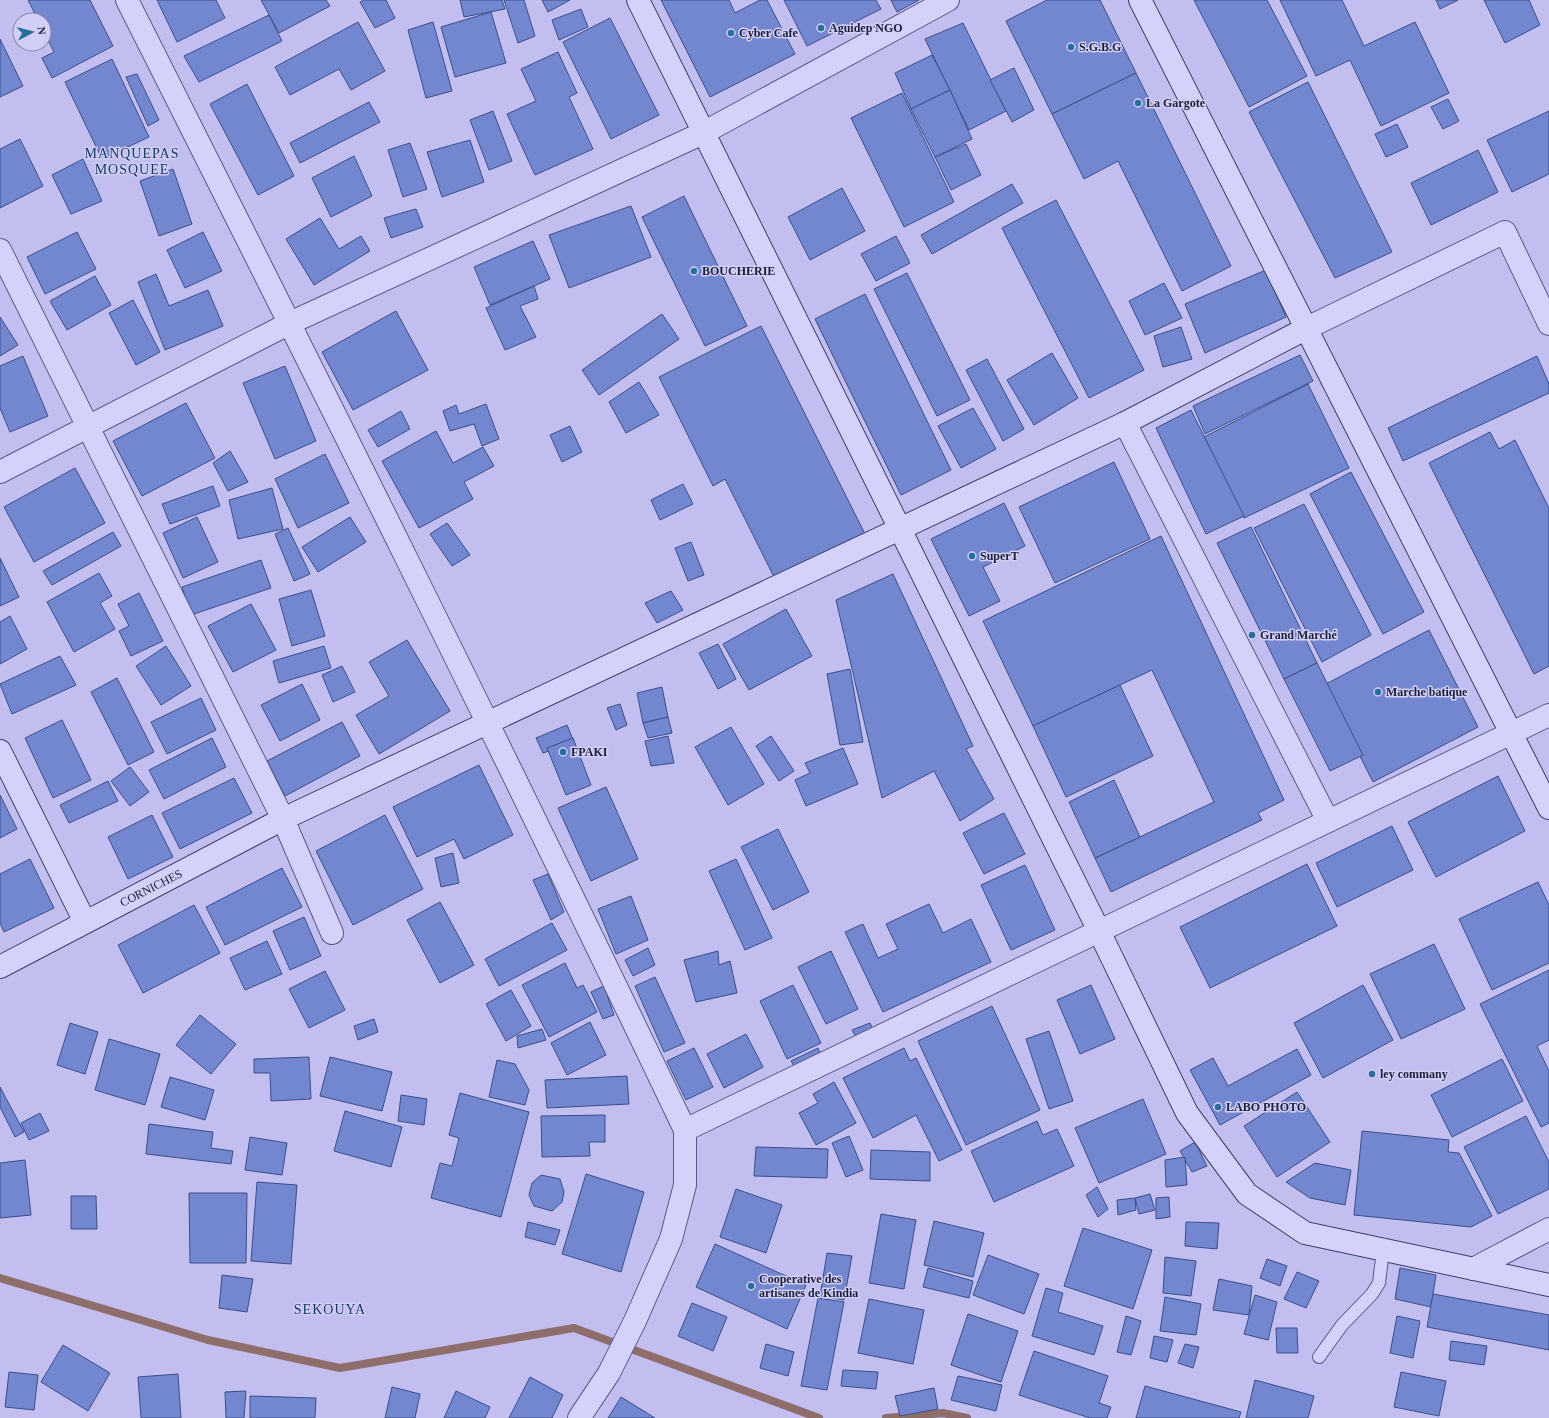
<svg xmlns="http://www.w3.org/2000/svg" width="1549" height="1418" font-family="'Times New Roman',serif">
  <style>
    .lines { fill: none; stroke-linecap: round; stroke-linejoin: round }
    .stream { stroke: #8f6d69; stroke-width: 8 }
    .building { fill: #7287d0; stroke: #3b4e89 }
    .lane-casing { stroke: #565c89; stroke-width: 14 }
    .street-casing { stroke: #565c89; stroke-width: 24 }
    .secondary-casing { stroke: #3a406a; stroke-width: 24 }
    .lane { stroke: #d4d2fa; stroke-width: 12 }
    .street { stroke: #d4d2fa; stroke-width: 22 }
    .secondary { stroke: #d4d2fa; stroke-width: 22 }
    .poi-dot { fill: #24709a; stroke: #d1cef7; stroke-width: 1.5 }
    .labels { text-anchor: middle; dominant-baseline: central; stroke-width: 3; stroke-linejoin: round; paint-order: stroke }
    .poi-label { font-size: 12px; font-weight: bold; fill: #1c2037; stroke: #d1cef7; text-anchor: start }
    .street-label { font-size: 12px; fill: #1c2037; stroke: #d1cef7 }
    .quarter-label { font-size: 14px; letter-spacing: 1px; fill: #193a66; stroke: #d1cef7 }
  </style>
  <rect width="100%" height="100%" fill="#c2bef0"/>
  <g class="lines">
    <g class="stream">
      <path d="M0 1278 208 1340 340 1368 574 1328 819 1418"/>
      <path d="M886 1418 943 1413 967 1418"/>
    </g>
  </g>
  <g class="building">
    <path d="M28 0H90L113 46 52 78 42 58 54 52 44 32V20H38Z"/>
    <path d="M157 0H216L225 18 177 42Z"/>
    <path d="M261 0H326L330 6 279 33Z"/>
    <path d="M364 0H386L395 18 375 28 360 2Z"/>
    <path d="M460 0H502L505 9 464 17Z"/>
    <path d="M504 0H524L535 36 518 43Z"/>
    <path d="M542 0H570L548 12Z"/>
    <path d="M661 0H729L735 13 760 0H767L795 54 710 97Z"/>
    <path d="M784 0H876L881 9 807 46Z"/>
    <path d="M891 0H919L897 12Z"/>
    <path d="M1047 0H1100L1136 73 1052 114 1006 21Z"/>
    <path d="M1194 0H1267L1307 76 1249 107Z"/>
    <path d="M1280 0H1342L1364 46 1415 22 1449 93 1381 126 1350 60 1316 76Z"/>
    <path d="M1436 0H1458L1440 9Z"/>
    <path d="M1484 0H1529L1540 25 1505 43Z"/>
    <path d="M581 9 588 27 559 40 552 20Z"/>
    <path d="M491 12 506 63 455 77 441 27Z"/>
    <path d="M269 15 282 41 199 82 184 56Z"/>
    <path d="M610 18 659 115 611 139 563 42Z"/>
    <path d="M358 22 385 71 351 90 339 69 290 95 275 67Z"/>
    <path d="M433 22 452 91 426 98 408 30Z"/>
    <path d="M963 23 1006 111 969 130 925 39Z"/>
    <path d="M0 39 23 86 0 97Z"/>
    <path d="M558 52 577 93 569 97 593 149 535 175 507 114 536 101 521 69Z"/>
    <path d="M932 55 950 90 911 109 895 73Z"/>
    <path d="M112 59 149 137 102 159 65 82Z"/>
    <path d="M1014 68 1034 110 1012 122 990 80Z"/>
    <path d="M1136 73 1231 266 1182 291 1118 161 1084 179 1052 114Z"/>
    <path d="M137 74 159 120 148 126 126 77Z"/>
    <path d="M1308 82 1392 252 1335 278 1249 112Z"/>
    <path d="M247 84 294 176 258 195 210 104Z"/>
    <path d="M950 90 972 139 935 157 911 109Z"/>
    <path d="M902 93 954 202 904 227 851 118Z"/>
    <path d="M1448 99 1459 121 1443 129 1431 107Z"/>
    <path d="M369 102 380 122 300 163 290 143Z"/>
    <path d="M493 111 512 161 489 170 470 120Z"/>
    <path d="M1549 111V174L1512 192 1487 140Z"/>
    <path d="M1397 124 1408 147 1386 157 1375 134Z"/>
    <path d="M20 139 43 186 0 208V149Z"/>
    <path d="M470 140 484 182 442 197 427 152Z"/>
    <path d="M410 143 427 189 403 197 388 150Z"/>
    <path d="M966 144 981 175 951 190 935 157Z"/>
    <path d="M1478 150 1498 192 1431 225 1411 183Z"/>
    <path d="M354 156 372 196 331 217 312 178Z"/>
    <path d="M83 159 102 201 71 214 52 175Z"/>
    <path d="M173 169 192 224 159 236 140 181Z"/>
    <path d="M1012 184 1023 203 932 254 921 235Z"/>
    <path d="M842 188 865 231 810 260 788 217Z"/>
    <path d="M684 196 747 326 705 346 642 217Z"/>
    <path d="M1056 200 1144 370 1089 398 1002 228Z"/>
    <path d="M631 206 651 257 569 288 549 235Z"/>
    <path d="M416 209 423 227 391 238 384 218Z"/>
    <path d="M320 218 339 249 361 236 370 251 314 285 286 239Z"/>
    <path d="M77 232 96 269 45 294 27 257Z"/>
    <path d="M203 232 222 271 185 288 167 250Z"/>
    <path d="M896 236 910 263 876 281 861 254Z"/>
    <path d="M533 241 550 279 490 305 474 267Z"/>
    <path d="M1266 270 1286 317 1205 353 1185 304Z"/>
    <path d="M907 273 970 400 937 416 874 289Z"/>
    <path d="M156 274 169 306 208 290 223 326 165 350 138 282Z"/>
    <path d="M95 276 111 305 67 330 50 301Z"/>
    <path d="M1164 283 1182 318 1145 335 1129 301Z"/>
    <path d="M534 286 538 299 520 306 536 337 505 350 486 308Z"/>
    <path d="M865 294 951 470 901 495 815 319Z"/>
    <path d="M133 300 160 352 136 365 109 313Z"/>
    <path d="M396 311 428 370 353 410 322 352Z"/>
    <path d="M662 314 679 339 599 395 582 370Z"/>
    <path d="M0 317 18 345 0 356Z"/>
    <path d="M761 326 865 534 775 579 725 479 713 486 659 377Z"/>
    <path d="M1181 327 1192 359 1163 367 1154 336Z"/>
    <path d="M1052 353 1078 398 1034 425 1007 380Z"/>
    <path d="M1300 355 1313 381 1205 434 1193 406Z"/>
    <path d="M23 356 48 416 10 432 0 408V366Z"/>
    <path d="M1537 356 1549 384V393L1403 461 1388 428Z"/>
    <path d="M987 359 1024 429 1003 441 966 370Z"/>
    <path d="M285 366 316 441 275 459 243 383Z"/>
    <path d="M639 382 659 415 626 433 609 402Z"/>
    <path d="M1308 384 1349 468 1244 518 1204 437Z"/>
    <path d="M186 403 215 458 142 496 113 441Z"/>
    <path d="M486 404 499 439 482 446 474 424 450 431 443 411 456 405 459 414Z"/>
    <path d="M973 408 996 449 961 468 938 426Z"/>
    <path d="M1191 410 1244 516 1206 534 1156 428Z"/>
    <path d="M401 411 410 429 378 447 368 430Z"/>
    <path d="M570 426 582 452 562 462 550 435Z"/>
    <path d="M436 431 453 463 483 447 494 466 464 482 473 499 419 528 382 461Z"/>
    <path d="M1490 432 1499 449 1515 440 1549 508V666L1534 674 1429 463Z"/>
    <path d="M230 451 248 482 228 491 213 463Z"/>
    <path d="M325 454 349 503 298 528 275 479Z"/>
    <path d="M1114 462 1150 539 1055 583 1019 507Z"/>
    <path d="M75 468 105 523 34 562 4 507Z"/>
    <path d="M1351 472 1424 612 1383 634 1310 494Z"/>
    <path d="M683 484 693 504 660 520 651 500Z"/>
    <path d="M213 486 220 506 170 524 162 504Z"/>
    <path d="M272 488 283 529 238 539 229 500Z"/>
    <path d="M1004 503 1025 546 983 567 1000 601 969 616 931 539Z"/>
    <path d="M1304 504 1371 635 1322 662 1254 528Z"/>
    <path d="M197 517 218 562 183 578 163 533Z"/>
    <path d="M350 517 366 542 318 572 302 547Z"/>
    <path d="M447 523 470 555 452 566 430 534Z"/>
    <path d="M1251 527 1317 663 1284 679 1217 543Z"/>
    <path d="M288 528 310 574 294 581 275 534Z"/>
    <path d="M113 532 121 546 52 585 43 571Z"/>
    <path d="M1161 536 1284 800 1258 813 1262 820 1111 892 1095 858 1214 802 1152 670 1033 726 983 621Z"/>
    <path d="M691 542 704 575 688 581 675 548Z"/>
    <path d="M0 558 19 597 0 606Z"/>
    <path d="M261 560 271 588 191 615 182 587Z"/>
    <path d="M99 573 112 596 100 603 115 629 74 652 47 602Z"/>
    <path d="M893 574 973 746 966 749 994 799 960 821 934 771 882 798 836 600Z"/>
    <path d="M311 590 325 636 292 646 279 599Z"/>
    <path d="M671 591 683 610 657 623 645 603Z"/>
    <path d="M139 593 163 641 131 656 119 631 129 626 118 604Z"/>
    <path d="M251 604 276 650 233 672 208 626Z"/>
    <path d="M786 609 812 656 749 690 723 644Z"/>
    <path d="M10 616 27 649 0 664V622Z"/>
    <path d="M1429 630 1478 727 1373 782 1324 685Z"/>
    <path d="M407 640 450 711 379 754 356 715 389 696 369 662Z"/>
    <path d="M718 644 736 679 718 689 699 653Z"/>
    <path d="M166 646 191 686 161 705 136 666Z"/>
    <path d="M324 646 331 668 279 683 273 661Z"/>
    <path d="M60 656 76 685 12 714 0 684Z"/>
    <path d="M1317 663 1363 755 1330 771 1284 679Z"/>
    <path d="M342 666 355 692 333 702 322 675Z"/>
    <path d="M850 669 863 742 840 745 827 674Z"/>
    <path d="M117 678 154 752 128 765 91 692Z"/>
    <path d="M302 684 320 720 280 741 261 705Z"/>
    <path d="M1120 685 1153 756 1066 797 1033 726Z"/>
    <path d="M662 687 668 717 643 723 637 693Z"/>
    <path d="M201 698 216 730 167 754 151 722Z"/>
    <path d="M620 704 627 725 616 730 607 708Z"/>
    <path d="M668 717 672 733 648 738 643 723Z"/>
    <path d="M62 720 91 780 53 798 25 738Z"/>
    <path d="M342 722 360 756 285 796 267 761Z"/>
    <path d="M567 725 574 742 543 753 536 738Z"/>
    <path d="M731 727 764 784 728 805 695 747Z"/>
    <path d="M668 736 674 763 651 766 645 741Z"/>
    <path d="M771 736 794 771 779 781 756 746Z"/>
    <path d="M212 738 226 767 164 799 149 770Z"/>
    <path d="M573 738 591 785 566 795 547 748Z"/>
    <path d="M843 748 858 784 806 806 795 780 810 773 805 763Z"/>
    <path d="M479 765 513 835 464 859 454 839 417 857 393 807Z"/>
    <path d="M130 767 149 792 130 806 111 781Z"/>
    <path d="M1498 776 1525 831 1436 877 1408 822Z"/>
    <path d="M234 778 252 813 180 849 162 813Z"/>
    <path d="M1114 780 1140 837 1095 858 1069 802Z"/>
    <path d="M108 781 118 801 69 823 60 805Z"/>
    <path d="M606 787 638 859 591 881 558 808Z"/>
    <path d="M0 795 17 829 0 838Z"/>
    <path d="M1004 813 1025 854 984 874 963 833Z"/>
    <path d="M152 815 173 857 128 879 108 837Z"/>
    <path d="M385 815 423 889 353 925 316 851Z"/>
    <path d="M1392 826 1413 870 1337 907 1316 863Z"/>
    <path d="M778 829 809 892 773 910 741 847Z"/>
    <path d="M453 853 459 883 441 887 435 858Z"/>
    <path d="M30 859 54 908 4 932 0 923V874Z"/>
    <path d="M736 859 772 938 745 950 709 871Z"/>
    <path d="M1307 864 1337 926 1210 988 1180 927Z"/>
    <path d="M1025 865 1055 930 1011 950 981 885Z"/>
    <path d="M282 868 302 907 225 945 206 907Z"/>
    <path d="M548 874 564 912 551 920 533 880Z"/>
    <path d="M1538 882 1549 905V963L1492 990 1459 919Z"/>
    <path d="M631 896 648 940 616 954 598 909Z"/>
    <path d="M440 902 474 965 440 983 407 920Z"/>
    <path d="M929 904 943 933 971 919 991 962 883 1012 845 932 863 924 878 958 898 949 886 924Z"/>
    <path d="M194 905 220 953 143 993 118 945Z"/>
    <path d="M304 917 321 956 290 970 273 931Z"/>
    <path d="M552 923 567 950 499 986 485 959Z"/>
    <path d="M267 941 282 974 245 990 230 958Z"/>
    <path d="M1434 944 1465 1009 1401 1039 1370 974Z"/>
    <path d="M648 948 655 965 633 976 625 960Z"/>
    <path d="M718 951 719 965 730 961 737 993 696 1002 684 960Z"/>
    <path d="M831 951 858 1009 826 1024 798 967Z"/>
    <path d="M565 963 577 988 583 985 597 1012 549 1037 522 985Z"/>
    <path d="M1549 970V1040L1537 1046 1549 1071V1123L1541 1127 1480 1004Z"/>
    <path d="M325 971 345 1010 309 1028 289 989Z"/>
    <path d="M655 977 685 1043 664 1052 635 986Z"/>
    <path d="M793 985 821 1043 787 1059 760 1001Z"/>
    <path d="M1091 985 1115 1039 1080 1054 1057 1000Z"/>
    <path d="M1363 985 1393 1040 1323 1078 1294 1023Z"/>
    <path d="M604 986 614 1015 603 1019 591 992Z"/>
    <path d="M511 990 531 1026 506 1041 486 1004Z"/>
    <path d="M992 1006 1040 1110 966 1145 918 1041Z"/>
    <path d="M200 1015 236 1044 211 1074 176 1045Z"/>
    <path d="M374 1019 378 1032 358 1040 354 1026Z"/>
    <path d="M590 1022 606 1055 567 1075 551 1043Z"/>
    <path d="M70 1023 98 1032 85 1074 57 1065Z"/>
    <path d="M870 1023 876 1036 861 1045 852 1030Z"/>
    <path d="M542 1029 546 1040 518 1048 517 1036Z"/>
    <path d="M1049 1031 1073 1101 1049 1109 1026 1039Z"/>
    <path d="M746 1034 763 1067 724 1088 707 1054Z"/>
    <path d="M109 1039 160 1054 145 1105 95 1090Z"/>
    <path d="M694 1048 713 1087 686 1100 667 1061Z"/>
    <path d="M818 1048 824 1064 800 1076 791 1061Z"/>
    <path d="M904 1048 910 1061 916 1058 962 1150 939 1161 916 1115 873 1138 843 1078Z"/>
    <path d="M1297 1049 1311 1075 1220 1125 1190 1070 1213 1058 1228 1086Z"/>
    <path d="M309 1057 311 1099 271 1101 270 1073H254V1059Z"/>
    <path d="M330 1057 392 1072 382 1111 320 1096Z"/>
    <path d="M1502 1059 1523 1101 1452 1137 1431 1095Z"/>
    <path d="M497 1060 515 1064 529 1090 525 1105 489 1097Z"/>
    <path d="M627 1076 629 1104 547 1108 545 1080Z"/>
    <path d="M170 1077 214 1090 205 1120 161 1107Z"/>
    <path d="M834 1082 856 1123 816 1145 799 1113 818 1103 813 1094Z"/>
    <path d="M0 1087 24 1132 15 1137 0 1107Z"/>
    <path d="M1297 1092 1330 1142 1277 1177 1244 1126Z"/>
    <path d="M460 1093 529 1112 501 1217 431 1198 440 1163 452 1166 459 1138 449 1135Z"/>
    <path d="M401 1095 427 1099 424 1125 398 1121Z"/>
    <path d="M1143 1099 1166 1154 1099 1183 1075 1128Z"/>
    <path d="M345 1111 402 1127 391 1167 334 1151Z"/>
    <path d="M40 1113 49 1131 29 1140 21 1123Z"/>
    <path d="M605 1115V1142H589L590 1156 542 1157 541 1116Z"/>
    <path d="M1526 1116 1549 1162V1189L1498 1214 1464 1147Z"/>
    <path d="M1037 1121 1043 1135 1057 1129 1074 1166 994 1202 971 1151Z"/>
    <path d="M149 1124 213 1132 211 1148 233 1151 231 1164 146 1154Z"/>
    <path d="M1362 1131 1449 1140 1448 1152 1459 1153 1492 1216 1471 1227 1354 1215Z"/>
    <path d="M849 1136 863 1170 846 1177 832 1143Z"/>
    <path d="M250 1137 287 1143 282 1175 245 1170Z"/>
    <path d="M1195 1142 1207 1166 1192 1172 1180 1151Z"/>
    <path d="M756 1147 828 1149 827 1178 754 1176Z"/>
    <path d="M871 1150 930 1152V1181L870 1179Z"/>
    <path d="M1185 1157 1187 1185 1166 1187 1165 1160Z"/>
    <path d="M25 1160 31 1215 0 1218V1163Z"/>
    <path d="M1315 1163 1351 1170 1345 1205 1310 1198 1286 1182Z"/>
    <path d="M586 1174 644 1192 621 1272 562 1254Z"/>
    <path d="M541 1175 560 1179 564 1192 562 1202 552 1211 534 1206 529 1195 532 1183Z"/>
    <path d="M257 1182 297 1185 291 1264 251 1261Z"/>
    <path d="M1097 1187 1108 1209 1098 1217 1086 1195Z"/>
    <path d="M736 1189 782 1205 766 1253 720 1237Z"/>
    <path d="M189 1193H247L246 1263H190Z"/>
    <path d="M1150 1194 1155 1210 1139 1214 1135 1198Z"/>
    <path d="M71 1196H96L97 1229H71Z"/>
    <path d="M1169 1197 1170 1217 1156 1219V1198Z"/>
    <path d="M1135 1198 1136 1210 1118 1215 1117 1200Z"/>
    <path d="M881 1214 916 1220 904 1289 869 1283Z"/>
    <path d="M934 1221 984 1233 973 1277 924 1265Z"/>
    <path d="M528 1222 560 1230 555 1245 525 1237Z"/>
    <path d="M1186 1222 1219 1223 1217 1249 1185 1246Z"/>
    <path d="M1083 1228 1152 1250 1133 1309 1064 1286Z"/>
    <path d="M715 1244 806 1285 787 1329 696 1287Z"/>
    <path d="M827 1253 852 1256 844 1300 820 1296Z"/>
    <path d="M988 1255 1039 1274 1024 1314 973 1295Z"/>
    <path d="M1165 1257 1196 1261 1191 1296 1163 1293Z"/>
    <path d="M1267 1259 1287 1266 1280 1286 1260 1278Z"/>
    <path d="M928 1268 973 1281 969 1298 923 1287Z"/>
    <path d="M1400 1268 1436 1275 1431 1307 1395 1299Z"/>
    <path d="M1297 1272 1319 1281 1306 1308 1284 1299Z"/>
    <path d="M222 1275 253 1279 247 1312 219 1308Z"/>
    <path d="M1219 1279 1252 1286 1249 1315 1213 1310Z"/>
    <path d="M1046 1288 1063 1293 1058 1312 1103 1326 1094 1355 1032 1336Z"/>
    <path d="M1433 1294 1549 1315V1350L1427 1327Z"/>
    <path d="M1255 1295 1277 1302 1268 1340 1244 1334Z"/>
    <path d="M1165 1297 1201 1304 1196 1335 1160 1331Z"/>
    <path d="M818 1298 844 1302 827 1390 801 1386Z"/>
    <path d="M869 1299 924 1310 913 1364 858 1353Z"/>
    <path d="M692 1303 727 1317 713 1351 678 1336Z"/>
    <path d="M968 1314 1018 1331 1001 1382 951 1365Z"/>
    <path d="M1126 1316 1141 1321 1131 1355 1117 1352Z"/>
    <path d="M1397 1316 1420 1321 1413 1358 1390 1353Z"/>
    <path d="M1276 1328H1297L1298 1353H1277Z"/>
    <path d="M1154 1336 1173 1340 1167 1362 1150 1358Z"/>
    <path d="M1451 1341 1487 1346 1484 1365 1449 1360Z"/>
    <path d="M766 1344 794 1352 788 1376 760 1368Z"/>
    <path d="M1185 1344 1199 1347 1193 1368 1178 1363Z"/>
    <path d="M63 1345 110 1373 88 1411 41 1382Z"/>
    <path d="M1034 1351 1108 1376 1099 1403 1111 1407 1107 1418H1090L1019 1395Z"/>
    <path d="M843 1370 878 1372 876 1389 841 1386Z"/>
    <path d="M9 1372 38 1375 34 1410 5 1407Z"/>
    <path d="M1401 1372 1446 1381 1439 1416 1394 1407Z"/>
    <path d="M178 1374 181 1418H141L138 1377Z"/>
    <path d="M958 1376 1002 1385 996 1411 951 1400Z"/>
    <path d="M530 1377 563 1395 552 1418H509Z"/>
    <path d="M1255 1380 1314 1396 1308 1418H1246Z"/>
    <path d="M1145 1386 1241 1412 1239 1418H1136Z"/>
    <path d="M392 1387 420 1394 415 1418H385Z"/>
    <path d="M934 1388 938 1409 900 1416 895 1396Z"/>
    <path d="M246 1391 244 1418H226L225 1392Z"/>
    <path d="M456 1391 490 1407 485 1418H444Z"/>
    <path d="M250 1396 316 1398 315 1418H250Z"/>
    <path d="M621 1397 655 1418H608Z"/>
  </g>
  <g class="lines">
    <defs>
      <path id="lane" d="M1319 1357 1342 1325 1372 1294 1379 1283 1383 1250"/>
      <g id="street">
        <path d="M127 0C316 375 504 751 685 1130V1185L671 1239 635 1321 609 1373 579 1418"/>
        <path d="M0 250 283 819 332 933"/>
        <path d="M1307 328 1505 232 1549 324"/>
        <path d="M1125 423 1328 821"/>
        <path d="M0 472 290 323 703 133 948 0"/>
        <path d="M685 1130 1549 715"/>
        <path d="M1473 1269 1549 1229"/>
      </g>
      <g id="secondary">
        <path d="M638 0 1099 931 1187 1113 1247 1194 1305 1233 1549 1285"/>
        <path d="M1140 0 1549 808"/>
        <path d="M0 751 85 922"/>
        <path d="M0 967 283 819 1125 423 1307 328"/>
      </g>
    </defs>
    <use href="#lane" class="lane-casing"/>
    <use href="#street" class="street-casing"/>
    <use href="#secondary" class="secondary-casing"/>
    <use href="#lane" class="lane"/>
    <use href="#street" class="street"/>
    <use href="#secondary" class="secondary"/>
  </g>
  <g class="poi-dot">
    <circle cx="821" cy="28" r="4"/>
    <circle cx="731" cy="33" r="4"/>
    <circle cx="1071" cy="47" r="4"/>
    <circle cx="1138" cy="103" r="4"/>
    <circle cx="694" cy="271" r="4"/>
    <circle cx="972" cy="556" r="4"/>
    <circle cx="1252" cy="635" r="4"/>
    <circle cx="1378" cy="692" r="4"/>
    <circle cx="563" cy="752" r="4"/>
    <circle cx="1372" cy="1074" r="4"/>
    <circle cx="1218" cy="1107" r="4"/>
    <circle cx="751" cy="1286" r="4"/>
  </g>
  <g class="labels">
    <g class="poi-label">
      <text x="829" y="28">Aguidep NGO</text>
      <text x="739" y="33">Cyber Cafe</text>
      <text x="1079" y="47">S.G.B.G</text>
      <text x="1146" y="103">La Gargote</text>
      <text x="702" y="271">BOUCHERIE</text>
      <text x="980" y="556">SuperT</text>
      <text x="1260" y="635">Grand Marché</text>
      <text x="1386" y="692">Marche batique</text>
      <text x="571" y="752">FPAKI</text>
      <text x="1380" y="1074">ley commany</text>
      <text x="1226" y="1107">LABO PHOTO</text>
      <text x="759" y="1279">Cooperative des<tspan x="759" dy="14">artisanes de Kindia</tspan></text>
    </g>
    <g class="street-label">
      <text transform="translate(151 888) rotate(-27)">CORNICHES</text>
    </g>
    <g class="quarter-label">
      <text x="132" y="153">MANQUEPAS<tspan x="132" dy="16">MOSQUEE</tspan></text>
      <text x="330" y="1309">SEKOUYA</text>
    </g>
  </g>
  <g transform="translate(32 32) rotate(83)"><circle r="19" fill="#d1cef7" stroke="#8988aa"/>
  <path d="M0-3L7 15L0 10L-7 15Z" fill="#24709a"/>
  <text y="-6" font-size="11" font-weight="bold" text-anchor="middle" fill="#1c2037">N</text>
  </g>
</svg>
